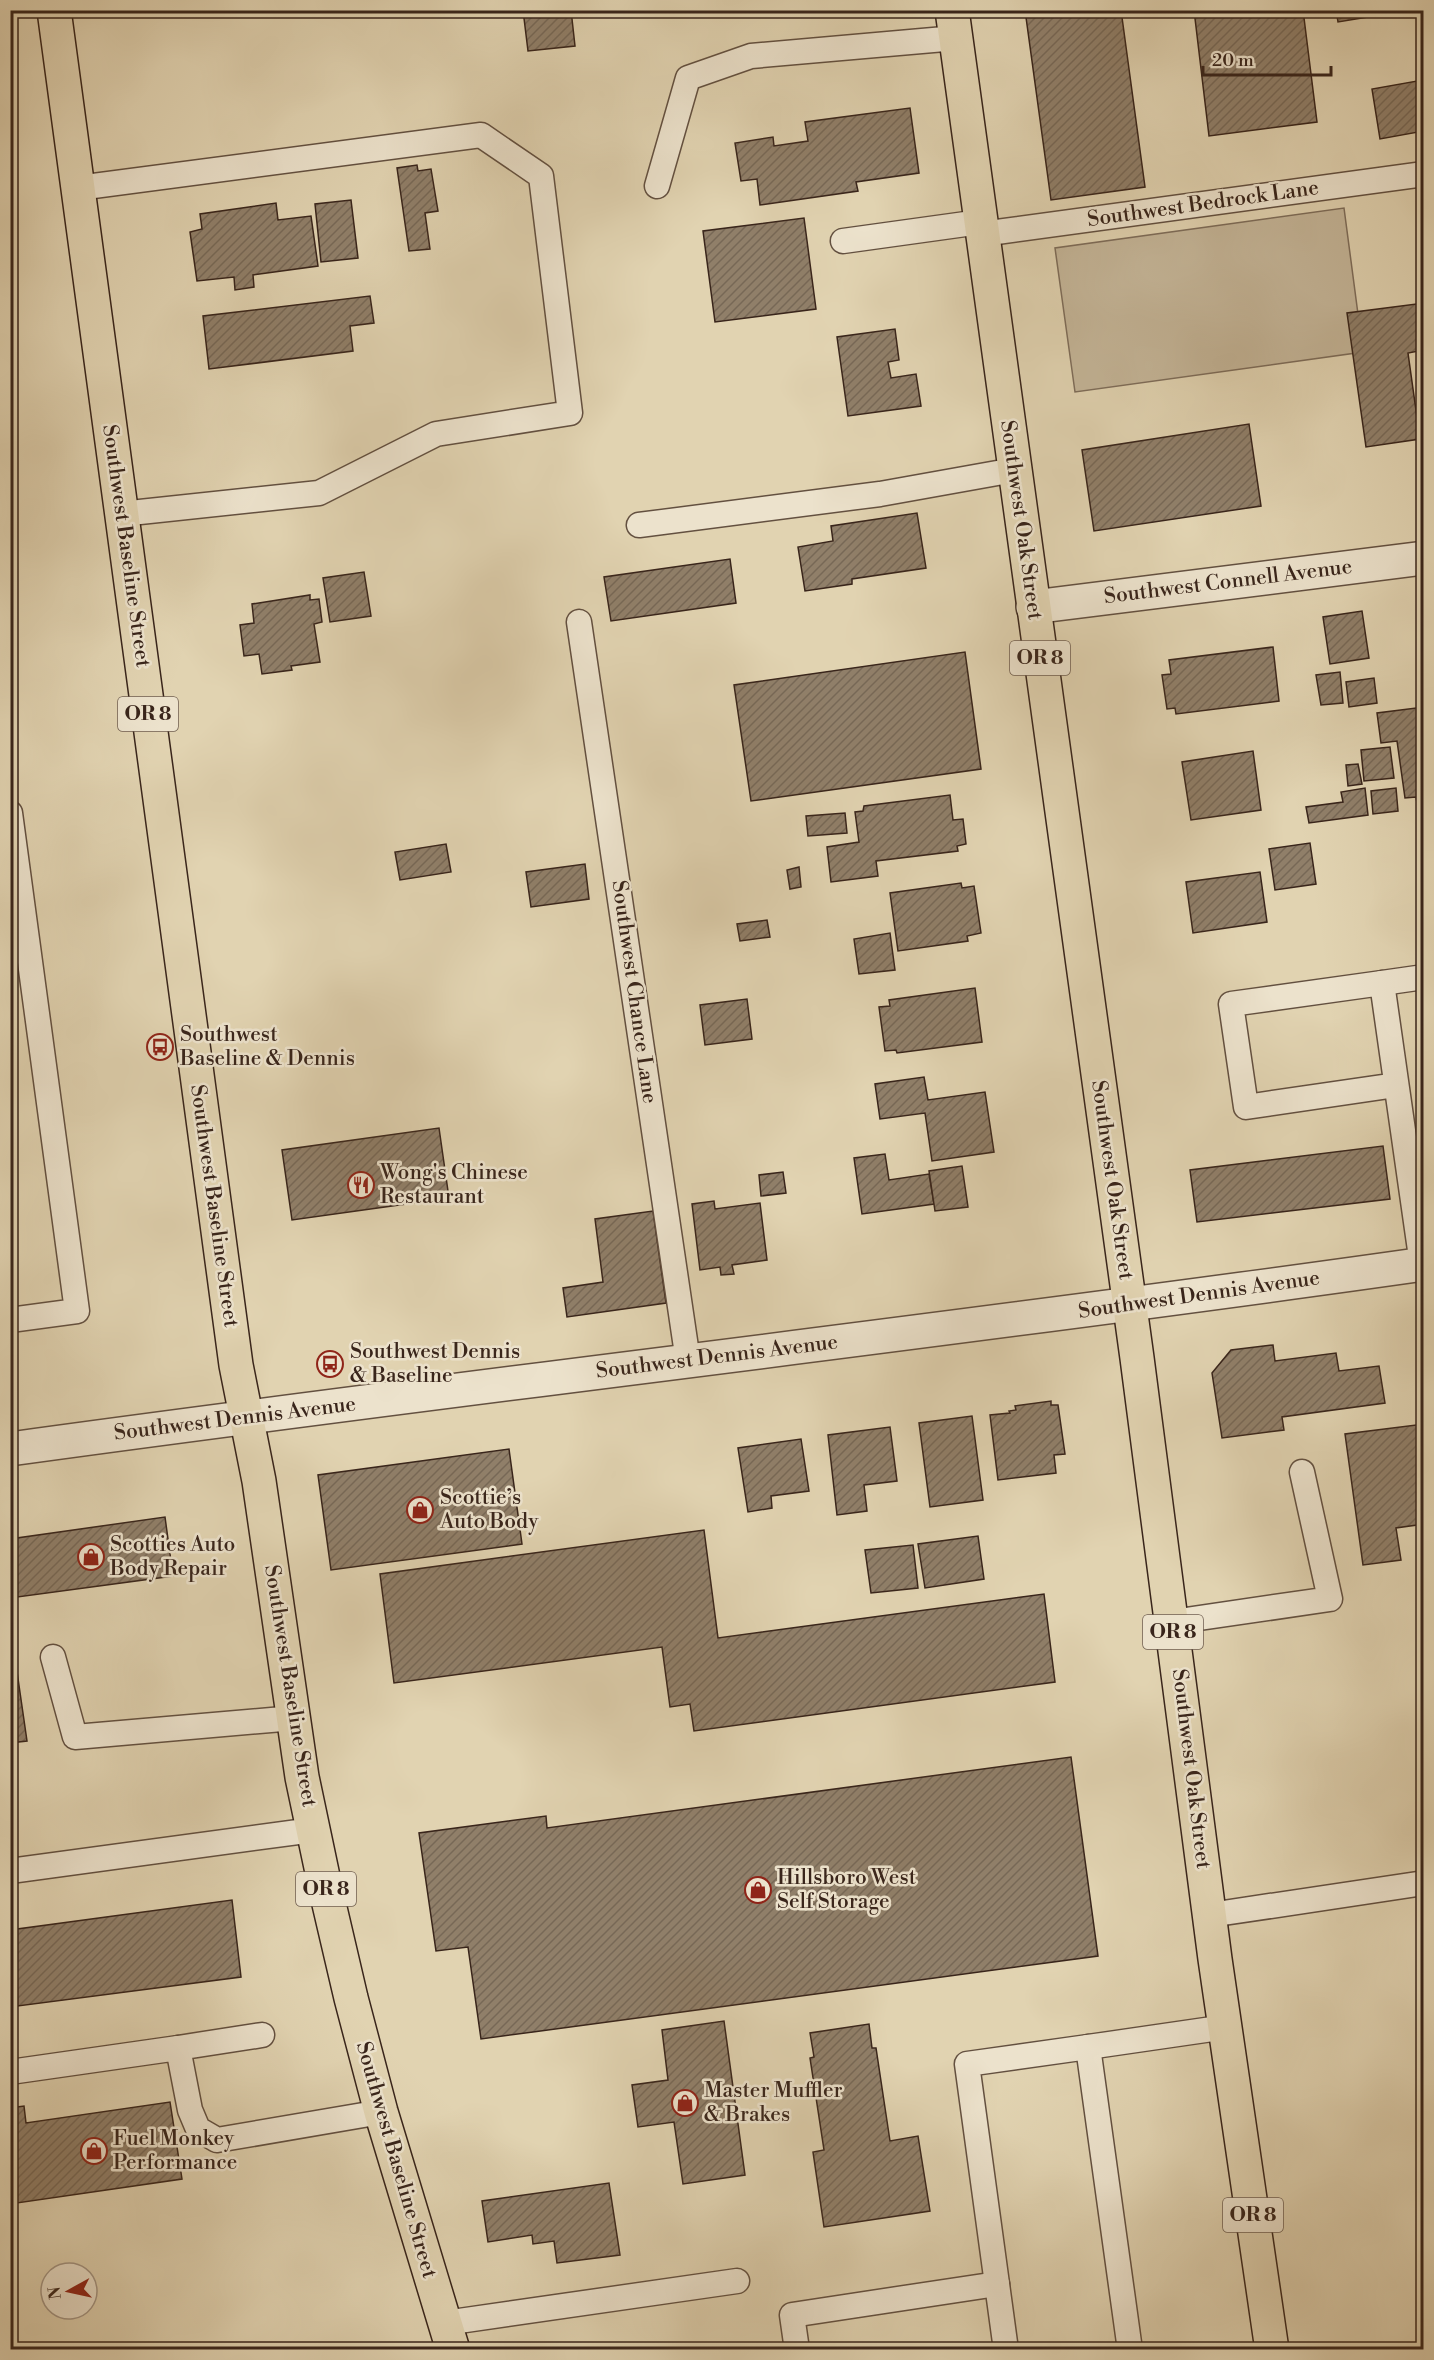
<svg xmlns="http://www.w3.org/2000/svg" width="1434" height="2360" font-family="'Libre Bodoni',serif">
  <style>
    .grass { fill: #c4b598; stroke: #7e6d5a; stroke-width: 1.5 }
    .building { fill: url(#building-hatch); stroke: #39251b; stroke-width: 1.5 }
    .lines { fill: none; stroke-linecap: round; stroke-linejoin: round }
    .service-casing { stroke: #635040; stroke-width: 27 }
    .minor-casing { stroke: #635040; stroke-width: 36 }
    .tertiary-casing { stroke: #635040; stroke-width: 36 }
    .trunk-casing { stroke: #39251b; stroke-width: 36 }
    .service { stroke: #ece2cc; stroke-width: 24 }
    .minor { stroke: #ece2cc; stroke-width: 33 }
    .tertiary { stroke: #ece2cc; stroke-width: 33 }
    .trunk { stroke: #e1d3b1; stroke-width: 33 }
    .labels { text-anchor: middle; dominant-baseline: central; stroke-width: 5; stroke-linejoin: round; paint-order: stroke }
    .shield { fill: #ece2cc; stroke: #6f5e50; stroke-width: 1.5 }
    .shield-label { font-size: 20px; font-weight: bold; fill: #39251b }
    .street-label { font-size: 21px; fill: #39251b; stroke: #ece2cc }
    .poi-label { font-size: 21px; fill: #39251b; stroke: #ece2cc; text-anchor: start }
  </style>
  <defs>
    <pattern id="building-hatch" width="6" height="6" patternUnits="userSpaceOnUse" patternTransform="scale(1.5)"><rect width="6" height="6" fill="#907f69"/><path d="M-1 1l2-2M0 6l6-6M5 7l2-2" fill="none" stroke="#776856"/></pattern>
  </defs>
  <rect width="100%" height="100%" fill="#e1d3b1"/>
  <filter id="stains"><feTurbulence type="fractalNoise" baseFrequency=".00333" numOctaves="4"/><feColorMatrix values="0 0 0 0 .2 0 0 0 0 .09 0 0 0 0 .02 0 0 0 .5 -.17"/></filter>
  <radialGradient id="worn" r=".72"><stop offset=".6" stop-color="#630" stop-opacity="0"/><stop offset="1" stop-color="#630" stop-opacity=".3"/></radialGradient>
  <path class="grass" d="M1344 208 1363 352 1075 392 1055 248Z"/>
  <g class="building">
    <path d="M523 10H571L575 46 528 51Z"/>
    <path d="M1025 10H1121L1145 187 1051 200Z"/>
    <path d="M1194 10H1303L1317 122 1209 136Z"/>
    <path d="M1336 10H1386V14L1338 22Z"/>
    <path d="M1417 81 1424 131 1380 139 1372 89Z"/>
    <path d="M910 108 919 173 856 182 858 191 760 205 757 179 741 181 735 143 773 137 774 146 808 141 805 122Z"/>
    <path d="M417 165 418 171 431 169 438 211 425 213 430 249 409 251 397 168Z"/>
    <path d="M351 200 358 258 321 262 315 204Z"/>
    <path d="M276 203 278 220 311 216 318 266 253 275 254 287 235 290 234 277 197 281 190 232 202 229 200 214Z"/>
    <path d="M804 218 816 309 715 322 703 231Z"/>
    <path d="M370 296 374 323 350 326 353 351 209 369 203 316Z"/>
    <path d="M1424 303V350L1408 353 1420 439 1366 447 1347 313Z"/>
    <path d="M895 329 899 360 888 362 891 378 916 374 921 406 848 416 837 337Z"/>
    <path d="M1249 424 1261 506 1094 531 1082 450Z"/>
    <path d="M917 513 926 568 852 579V584L805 591 798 547 833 541 831 526Z"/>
    <path d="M730 559 736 603 611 621 604 577Z"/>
    <path d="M364 572 371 616 330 622 323 578Z"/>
    <path d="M310 595V600L319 599 322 622 314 624 320 662 291 666 292 670 262 674 259 654 244 656 240 625 254 623 252 604Z"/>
    <path d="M1362 611 1369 658 1330 664 1323 617Z"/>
    <path d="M1273 647 1279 701 1176 714 1175 708 1167 709 1162 675 1171 674 1169 660Z"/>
    <path d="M965 652 981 769 751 801 734 685Z"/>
    <path d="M1340 672 1343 703 1321 705 1316 675Z"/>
    <path d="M1374 678 1377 703 1349 707 1346 682Z"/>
    <path d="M1424 707V808L1418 809 1416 797 1405 798 1397 741 1381 743 1377 713Z"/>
    <path d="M1390 747 1394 778 1364 781 1361 750Z"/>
    <path d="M1253 751 1261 810 1191 820 1182 762Z"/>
    <path d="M1358 764 1362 784 1348 786 1346 765Z"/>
    <path d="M1365 788 1368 815 1309 823 1306 807 1343 802 1341 792Z"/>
    <path d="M1396 788 1398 811 1373 814 1371 791Z"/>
    <path d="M950 795 953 820 963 819 966 844 957 846 958 851 876 861 878 876 831 882 827 847 859 842 855 812 863 811 864 806Z"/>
    <path d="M845 813 847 833 808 836 806 816Z"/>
    <path d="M1310 843 1316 884 1275 890 1269 849Z"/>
    <path d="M446 844 451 872 400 880 395 852Z"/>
    <path d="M585 864 589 899 531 907 526 872Z"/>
    <path d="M799 867 801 887 790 889 787 870Z"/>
    <path d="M1260 872 1267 922 1193 933 1186 882Z"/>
    <path d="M961 883 962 888 974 886 981 933 967 936 968 941 898 951 890 893Z"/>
    <path d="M767 920 770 937 740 941 737 924Z"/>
    <path d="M890 933 895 970 859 974 854 939Z"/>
    <path d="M975 988 982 1042 897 1053 896 1050 885 1051 879 1007 890 1006 889 1000Z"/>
    <path d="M747 999 752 1039 705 1045 700 1005Z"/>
    <path d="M924 1077 928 1100 985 1092 994 1152 932 1161 925 1113 880 1119 875 1084Z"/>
    <path d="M439 1128 449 1198 292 1220 282 1150Z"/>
    <path d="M1383 1146 1390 1199 1197 1222 1190 1170Z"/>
    <path d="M885 1154 889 1180 929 1174 934 1204 862 1214 854 1158Z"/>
    <path d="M962 1166 968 1207 935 1211 929 1171Z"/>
    <path d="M783 1172 786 1193 761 1196 759 1175Z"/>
    <path d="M714 1201 715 1209 760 1203 767 1260 732 1265 734 1274 721 1275 720 1267 700 1270 692 1204Z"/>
    <path d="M653 1211 666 1303 567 1317 563 1288 603 1282 595 1219Z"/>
    <path d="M1273 1345 1275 1361 1336 1353 1339 1371 1379 1366 1385 1403 1282 1417 1284 1430 1222 1438 1212 1373 1231 1350Z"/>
    <path d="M1051 1401V1405H1058L1065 1454 1054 1455 1056 1473 998 1480 990 1415 1010 1413 1009 1411 1016 1410 1015 1406Z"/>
    <path d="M972 1416 983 1500 930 1507 919 1423Z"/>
    <path d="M1424 1424V1524L1396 1528 1401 1560 1363 1565 1345 1434Z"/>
    <path d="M890 1427 897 1481 864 1485 867 1511 837 1515 828 1435Z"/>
    <path d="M801 1439 809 1491 771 1496 772 1508 748 1512 738 1448Z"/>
    <path d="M509 1449 522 1544 331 1570 318 1475Z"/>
    <path d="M165 1517 173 1576 10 1598V1539Z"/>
    <path d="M704 1530 718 1638 1044 1594 1055 1682 694 1731 690 1704 670 1707 662 1647 394 1683 380 1574Z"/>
    <path d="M978 1536 984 1579 925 1588 918 1544Z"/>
    <path d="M913 1545 918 1588 871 1593 865 1550Z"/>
    <path d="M10 1623 27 1741 10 1743Z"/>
    <path d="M1071 1757 1098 1956 481 2039 468 1947 436 1951 419 1833 546 1816 547 1828Z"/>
    <path d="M232 1900 241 1977 10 2007V1930Z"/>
    <path d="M724 2021 745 2175 683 2184 674 2122 638 2127 632 2085 668 2080 662 2030Z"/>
    <path d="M869 2024 872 2048H876L890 2141 918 2136 930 2211 824 2227 813 2152 824 2150 810 2058 814 2057 810 2033Z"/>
    <path d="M170 2102 182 2179 10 2204V2108L24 2106 26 2123Z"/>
    <path d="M609 2183 620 2255 557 2263 554 2241 533 2244 532 2235 488 2242 482 2201Z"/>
  </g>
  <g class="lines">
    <defs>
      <g id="service">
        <path d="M657 186 688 78 751 56 956 38"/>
        <path d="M78 188 481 135 541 176 570 413 436 434 319 493 121 514"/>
        <path d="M982 234 1424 174"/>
        <path d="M843 241 980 222"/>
        <path d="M639 525 880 494 1014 470"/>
        <path d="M579 622 688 1361"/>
        <path d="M10 813 77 1311 10 1320"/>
        <path d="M1382 983 1424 977"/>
        <path d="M1396 1085 1246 1107 1231 1004 1382 983 1422 1264"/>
        <path d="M1172 1622 1330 1599 1302 1472"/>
        <path d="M53 1657 75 1737 294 1718"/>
        <path d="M10 1871 313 1830"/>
        <path d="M1210 1915 1424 1883"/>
        <path d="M1088 2047 1226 2027"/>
        <path d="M178 2048 262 2035"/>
        <path d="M10 2072 178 2048 190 2110 198 2129 217 2140 381 2112"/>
        <path d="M445 2323 737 2281"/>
        <path d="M797 2350 792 2315 997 2284"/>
        <path d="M1006 2350 967 2064 1088 2047 1130 2350"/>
      </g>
      <path id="minor" d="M1033 607 1424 558"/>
      <path id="tertiary" d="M10 1449C481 1384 953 1331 1424 1264"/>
      <g id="trunk">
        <path d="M54 10 236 1365 259 1481 302 1777 326 1891 351 1998 381 2112 453 2350"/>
        <path d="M952 10 1137 1358 1215 1959 1272 2350"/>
      </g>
    </defs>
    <use href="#service" class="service-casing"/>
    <use href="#minor" class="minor-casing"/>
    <use href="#tertiary" class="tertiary-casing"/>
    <use href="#trunk" class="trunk-casing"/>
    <use href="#service" class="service"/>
    <use href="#minor" class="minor"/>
    <use href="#tertiary" class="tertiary"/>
    <use href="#trunk" class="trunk"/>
  </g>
  <defs>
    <symbol id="bus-ring" viewBox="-11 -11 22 22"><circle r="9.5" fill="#ece2cc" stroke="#8f2418" stroke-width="1.5"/><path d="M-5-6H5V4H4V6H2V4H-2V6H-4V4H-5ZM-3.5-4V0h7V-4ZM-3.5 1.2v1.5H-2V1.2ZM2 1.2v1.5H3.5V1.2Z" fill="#8f2418"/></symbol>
    <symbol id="restaurant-ring" viewBox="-11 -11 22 22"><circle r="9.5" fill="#ece2cc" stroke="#8f2418" stroke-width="1.5"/><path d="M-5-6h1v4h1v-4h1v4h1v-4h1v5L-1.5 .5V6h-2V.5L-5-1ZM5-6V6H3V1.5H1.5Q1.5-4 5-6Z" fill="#8f2418"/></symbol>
    <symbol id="shop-ring" viewBox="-11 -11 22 22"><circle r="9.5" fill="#ece2cc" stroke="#8f2418" stroke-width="1.5"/><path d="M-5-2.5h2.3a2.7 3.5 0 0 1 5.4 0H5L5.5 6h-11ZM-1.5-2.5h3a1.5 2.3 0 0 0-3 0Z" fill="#8f2418"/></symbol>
  </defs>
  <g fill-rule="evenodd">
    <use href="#bus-ring" x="145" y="1032" width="30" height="30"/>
    <use href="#restaurant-ring" x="346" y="1170" width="30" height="30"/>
    <use href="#bus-ring" x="315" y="1349" width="30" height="30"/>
    <use href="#shop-ring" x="405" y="1495" width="30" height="30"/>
    <use href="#shop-ring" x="76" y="1542" width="30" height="30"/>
    <use href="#shop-ring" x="743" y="1875" width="30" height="30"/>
    <use href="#shop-ring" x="670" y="2088" width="30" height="30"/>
    <use href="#shop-ring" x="79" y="2136" width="30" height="30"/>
  </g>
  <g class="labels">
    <g class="shield">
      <rect x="1010" y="641" width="60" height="34" rx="4.5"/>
      <rect x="118" y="697" width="60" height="34" rx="4.5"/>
      <rect x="1143" y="1615" width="60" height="34" rx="4.5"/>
      <rect x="296" y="1872" width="60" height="34" rx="4.5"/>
      <rect x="1223" y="2198" width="60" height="34" rx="4.5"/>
    </g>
    <g class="shield-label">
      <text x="1040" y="658">OR 8</text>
      <text x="148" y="714">OR 8</text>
      <text x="1173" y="1632">OR 8</text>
      <text x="326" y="1889">OR 8</text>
      <text x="1253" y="2215">OR 8</text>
    </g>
    <g class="street-label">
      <text transform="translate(1203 204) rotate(-8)">Southwest Bedrock Lane</text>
      <text transform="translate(1021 520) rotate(82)">Southwest Oak Street</text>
      <text transform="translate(126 546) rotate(82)">Southwest Baseline Street</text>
      <text transform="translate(1228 582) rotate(-7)">Southwest Connell Avenue</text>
      <text transform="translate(634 992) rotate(82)">Southwest Chance Lane</text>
      <text transform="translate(1112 1180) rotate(82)">Southwest Oak Street</text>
      <text transform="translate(214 1206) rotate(82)">Southwest Baseline Street</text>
      <text transform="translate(1199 1295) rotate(-8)">Southwest Dennis Avenue</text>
      <text transform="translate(717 1357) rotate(-7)">Southwest Dennis Avenue</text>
      <text transform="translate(235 1419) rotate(-7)">Southwest Dennis Avenue</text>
      <text transform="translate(290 1686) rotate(81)">Southwest Baseline Street</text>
      <text transform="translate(1191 1769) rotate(83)">Southwest Oak Street</text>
      <text transform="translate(396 2160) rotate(74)">Southwest Baseline Street</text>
    </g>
    <g class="poi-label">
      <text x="180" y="1035">Southwest<tspan x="180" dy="24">Baseline &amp; Dennis</tspan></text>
      <text x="380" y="1173">Wong's Chinese<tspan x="380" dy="24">Restaurant</tspan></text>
      <text x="350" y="1352">Southwest Dennis<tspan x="350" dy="24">&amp; Baseline</tspan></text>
      <text x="440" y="1498">Scottie’s<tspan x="440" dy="24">Auto Body</tspan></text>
      <text x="110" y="1545">Scotties Auto<tspan x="110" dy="24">Body Repair</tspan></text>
      <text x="777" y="1878">Hillsboro West<tspan x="777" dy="24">Self Storage</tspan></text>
      <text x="704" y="2091">Master Muffler<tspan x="704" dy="24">&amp; Brakes</tspan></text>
      <text x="113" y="2139">Fuel Monkey<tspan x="113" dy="24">Performance</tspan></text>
    </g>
  </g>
  <rect width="1434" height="2360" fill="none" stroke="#e1d3b1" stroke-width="36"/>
  <rect x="12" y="12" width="1410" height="2336" fill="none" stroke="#39251b" stroke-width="3"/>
  <rect x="18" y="18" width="1398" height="2324" fill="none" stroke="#39251b" stroke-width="1.5"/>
  <g transform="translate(69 2291) rotate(262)"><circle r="28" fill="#ece2cc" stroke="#a49685" stroke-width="1.5"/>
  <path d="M0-4.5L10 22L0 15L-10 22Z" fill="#8f2418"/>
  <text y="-9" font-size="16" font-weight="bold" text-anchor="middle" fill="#39251b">N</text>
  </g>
  <path d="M1203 66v9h128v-9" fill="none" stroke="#39251b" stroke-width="3"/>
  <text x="1212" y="66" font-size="18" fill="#39251b" stroke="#ece2cc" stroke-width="4.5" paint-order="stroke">20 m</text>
  <rect width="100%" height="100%" filter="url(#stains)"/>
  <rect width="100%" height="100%" fill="url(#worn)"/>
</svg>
